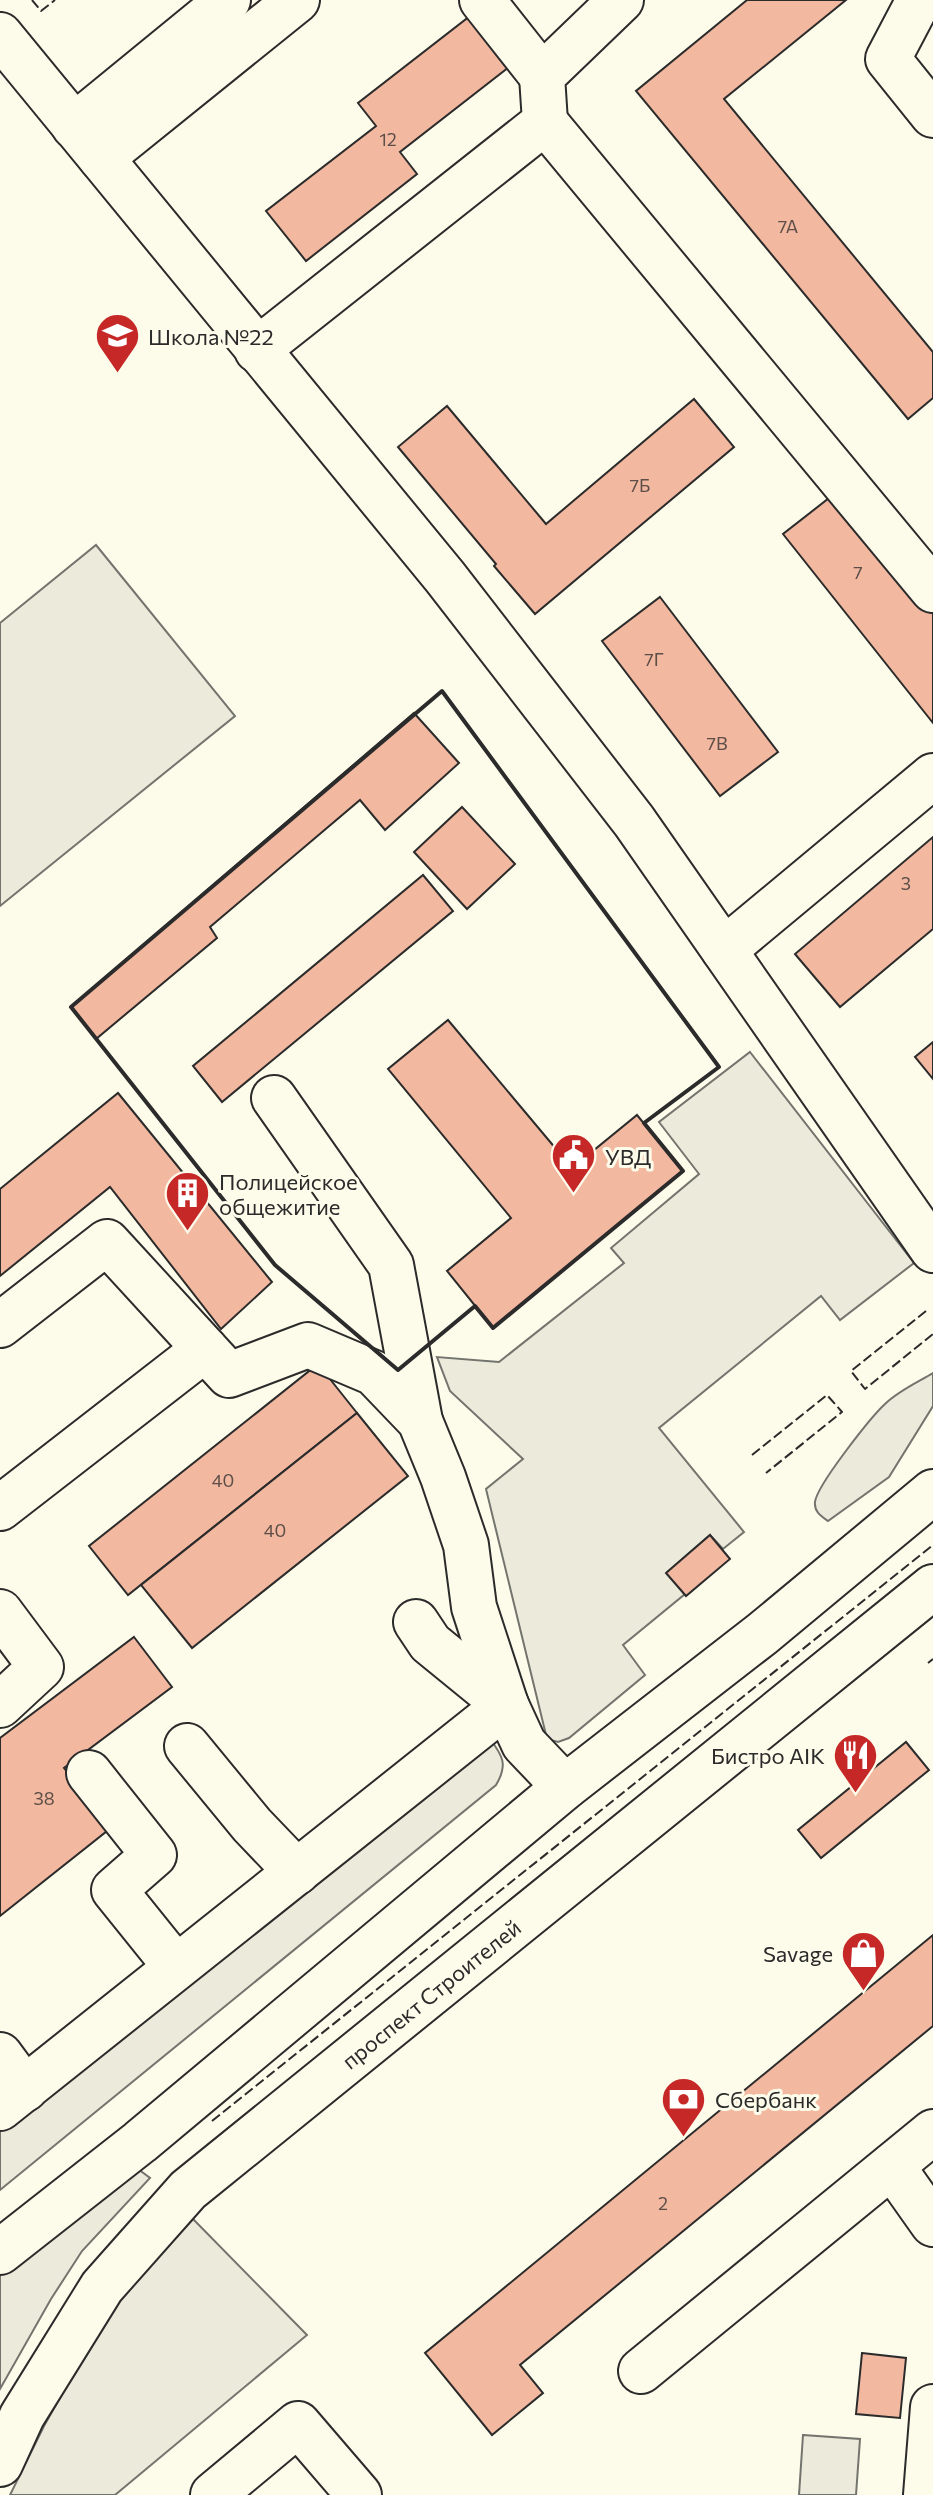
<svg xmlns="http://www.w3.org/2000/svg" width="933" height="2495" font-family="Commissioner,sans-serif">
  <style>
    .green { fill: #ecebdb; stroke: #74746e; stroke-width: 2 }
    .building { fill: #f2b8a0; stroke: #2b2b2b; stroke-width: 2 }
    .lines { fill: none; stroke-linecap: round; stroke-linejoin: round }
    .minor-casing { stroke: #2b2b2b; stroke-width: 48 }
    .major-casing { stroke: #2b2b2b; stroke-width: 48 }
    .minor { stroke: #fdfbea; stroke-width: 44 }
    .major { stroke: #fdfbea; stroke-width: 44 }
    .fence { stroke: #2b2b2b; stroke-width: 2; stroke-dasharray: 10 4; stroke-linecap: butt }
    .wall { stroke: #2b2b2b; stroke-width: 4 }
    .labels { text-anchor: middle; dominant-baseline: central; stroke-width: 6; stroke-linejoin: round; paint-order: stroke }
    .number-label { font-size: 18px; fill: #5d4e48 }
    .poi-label { font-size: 22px; fill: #2b2b2b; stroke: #fdfbea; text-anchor: start }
    .street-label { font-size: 22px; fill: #2b2b2b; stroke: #fdfbea }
  </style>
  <rect width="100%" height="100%" fill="#fdfbea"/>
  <g class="green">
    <path d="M96 545 235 716 0 906V623Z"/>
    <path d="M750 1052 914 1263 840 1320 821 1296 659 1428 744 1532 723 1549 710 1535 667 1572 685 1594 623 1645 645 1675 569 1738 558 1742 547 1739 486 1489 523 1459 450 1391 437 1357 499 1362 624 1263 611 1248 699 1174 659 1122Z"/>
    <path d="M933 1373V1406L889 1477 828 1521C821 1516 814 1512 815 1502 817 1485 871 1417 885 1404 898 1391 918 1382 933 1373Z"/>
    <path d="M490 1739C503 1756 508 1765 496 1785L0 2190V2123Z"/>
    <path d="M134 2166 150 2178 82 2251 51 2299 0 2389V2275Z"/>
    <path d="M193 2219 307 2335 115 2495H10L44 2426 112 2306Z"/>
    <path d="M803 2435 860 2439 856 2495H799Z"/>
  </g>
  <g class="building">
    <path d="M747 0H846L724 99 933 352V398L908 419 636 91Z"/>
    <path d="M470 16 509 67 400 152 417 174 306 261 266 211 376 126 358 103Z"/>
    <path d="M694 399 734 447 535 614 494 566 496 564 398 447 447 406 546 524Z"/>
    <path d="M838 491 933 610V723L783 534Z"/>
    <path d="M660 597 778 752 720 796 602 641Z"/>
    <path d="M414 713 459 763 385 830 360 800 210 927 217 938 96 1039 71 1007Z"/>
    <path d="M462 807 515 864 467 909 414 852Z"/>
    <path d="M933 837V929L840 1007 795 954Z"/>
    <path d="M423 875 453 911 222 1102 193 1066Z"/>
    <path d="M448 1020 572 1168 637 1115 683 1171 493 1328 447 1271 511 1218 388 1069Z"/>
    <path d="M933 1042V1079L915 1057Z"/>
    <path d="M118 1093 272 1282 221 1329 110 1187 0 1276V1189Z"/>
    <path d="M318 1364 357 1413 128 1595 89 1546Z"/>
    <path d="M357 1413 408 1476 192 1648 141 1585Z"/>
    <path d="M710 1535 730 1559 686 1596 666 1573Z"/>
    <path d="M134 1637 172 1687 64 1768 112 1827 0 1916V1738Z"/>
    <path d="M906 1742 929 1770 821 1858 798 1830Z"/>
    <path d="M933 1935V2026L520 2365 543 2393 492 2435 425 2353Z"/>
    <path d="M862 2353 906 2358 900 2418 856 2414Z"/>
  </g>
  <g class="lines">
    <defs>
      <g id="minor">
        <path d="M482 0 542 76"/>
        <path d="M919 0 888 59 933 115"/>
        <path d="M0 35 445 577 634 821 933 1250"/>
        <path d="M545 122 933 590"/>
        <path d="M74 126 228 0"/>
        <path d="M101 158 297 0"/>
        <path d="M257 350 545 122 542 76 621 0"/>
        <path d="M724 950 933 776"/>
        <path d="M274 1098 391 1265 420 1421"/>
        <path d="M0 1325 107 1242 229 1375 308 1345 374 1373 420 1421 443 1477 466 1545 474 1607 506 1705 524 1744 565 1787"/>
        <path d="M0 1508 205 1349"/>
        <path d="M0 1612 41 1667 0 1705"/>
        <path d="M416 1622 430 1643 506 1705"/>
        <path d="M187 1746 252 1825 297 1872"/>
        <path d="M89 1773 154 1855 114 1890 176 1967"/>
        <path d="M0 2055 25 2089"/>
        <path d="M0 2108 506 1705"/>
        <path d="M892 2166 933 2224"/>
        <path d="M641 2371 933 2132"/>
        <path d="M213 2495 298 2424 359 2495"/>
        <path d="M926 2495 933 2407"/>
      </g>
      <g id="major">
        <path d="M0 2252 140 2142 565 1787 762 1634 933 1492"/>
        <path d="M0 2464 22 2416 102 2287 188 2190 933 1587"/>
      </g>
    </defs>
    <use href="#minor" class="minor-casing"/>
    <use href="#major" class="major-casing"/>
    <use href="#minor" class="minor"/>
    <use href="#major" class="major"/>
    <g class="fence">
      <path d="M32 0 41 11 55 0"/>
      <path d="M926 1311 851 1371 865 1389 933 1334"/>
      <path d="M752 1455 827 1395 842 1412 766 1473"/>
      <path d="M928 1663 933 1659"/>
      <path d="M212 2121 933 1545"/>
    </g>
    <path class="wall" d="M442 691 719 1067 644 1123 683 1171 493 1328 475 1306 398 1370 275 1265 71 1007Z"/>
  </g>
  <defs>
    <symbol id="school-pin" viewBox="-11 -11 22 30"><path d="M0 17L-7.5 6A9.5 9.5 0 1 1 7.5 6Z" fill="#c62828" stroke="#fdfbea"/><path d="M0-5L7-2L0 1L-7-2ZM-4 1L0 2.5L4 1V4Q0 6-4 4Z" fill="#fff"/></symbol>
    <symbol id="civic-pin" viewBox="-11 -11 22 30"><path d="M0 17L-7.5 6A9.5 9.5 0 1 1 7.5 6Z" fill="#c62828" stroke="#fdfbea"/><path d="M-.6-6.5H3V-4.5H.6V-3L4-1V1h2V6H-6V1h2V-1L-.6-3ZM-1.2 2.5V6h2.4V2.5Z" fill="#fff"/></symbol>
    <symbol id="building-pin" viewBox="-11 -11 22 30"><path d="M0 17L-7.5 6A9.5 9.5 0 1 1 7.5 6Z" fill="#c62828" stroke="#fdfbea"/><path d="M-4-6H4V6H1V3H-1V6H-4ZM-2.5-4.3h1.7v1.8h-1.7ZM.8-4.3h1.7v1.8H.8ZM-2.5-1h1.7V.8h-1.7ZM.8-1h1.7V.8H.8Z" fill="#fff"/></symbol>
    <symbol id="restaurant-pin" viewBox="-11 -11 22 30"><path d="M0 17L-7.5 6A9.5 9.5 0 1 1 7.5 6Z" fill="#c62828" stroke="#fdfbea"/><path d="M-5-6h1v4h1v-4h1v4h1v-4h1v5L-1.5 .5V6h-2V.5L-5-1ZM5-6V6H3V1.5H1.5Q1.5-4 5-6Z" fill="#fff"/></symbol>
    <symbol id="shop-pin" viewBox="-11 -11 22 30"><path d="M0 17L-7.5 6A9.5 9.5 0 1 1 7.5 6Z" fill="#c62828" stroke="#fdfbea"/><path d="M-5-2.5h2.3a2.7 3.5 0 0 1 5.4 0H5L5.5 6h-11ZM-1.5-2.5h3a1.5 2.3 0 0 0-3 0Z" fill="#fff"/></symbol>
    <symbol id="bank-pin" viewBox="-11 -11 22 30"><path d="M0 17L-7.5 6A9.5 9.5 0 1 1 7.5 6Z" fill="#c62828" stroke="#fdfbea"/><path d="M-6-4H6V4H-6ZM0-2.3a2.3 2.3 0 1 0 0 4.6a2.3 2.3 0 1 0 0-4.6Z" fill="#fff"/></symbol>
  </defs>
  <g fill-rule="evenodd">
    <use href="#school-pin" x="92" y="310" width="51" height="69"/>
    <use href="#civic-pin" x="548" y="1130" width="51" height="69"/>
    <use href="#building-pin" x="162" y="1168" width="51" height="69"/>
    <use href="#restaurant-pin" x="830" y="1730" width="51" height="69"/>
    <use href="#shop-pin" x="838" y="1928" width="51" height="69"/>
    <use href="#bank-pin" x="658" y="2074" width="51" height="69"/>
  </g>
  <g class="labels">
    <g class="number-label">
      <text x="388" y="139">12</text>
      <text x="788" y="226">7А</text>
      <text x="640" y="485">7Б</text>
      <text x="858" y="572">7</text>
      <text x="654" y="659">7Г</text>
      <text x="717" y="743">7В</text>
      <text x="906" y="883">3</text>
      <text x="223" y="1480">40</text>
      <text x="275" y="1530">40</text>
      <text x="44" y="1798">38</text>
      <text x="663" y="2203">2</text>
    </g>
    <g class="poi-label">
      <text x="148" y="336">Школа №22</text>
      <text x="605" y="1156">УВД</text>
      <text x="219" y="1181">Полицейское<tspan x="219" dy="25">общежитие</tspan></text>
      <text x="825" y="1755" text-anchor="end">Бистро AIK</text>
      <text x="833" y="1953" text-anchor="end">Savage</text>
      <text x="715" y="2099">Сбербанк</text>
    </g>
    <g class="street-label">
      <text transform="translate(431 1994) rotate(-39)">проспект Строителей</text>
    </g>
  </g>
</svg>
